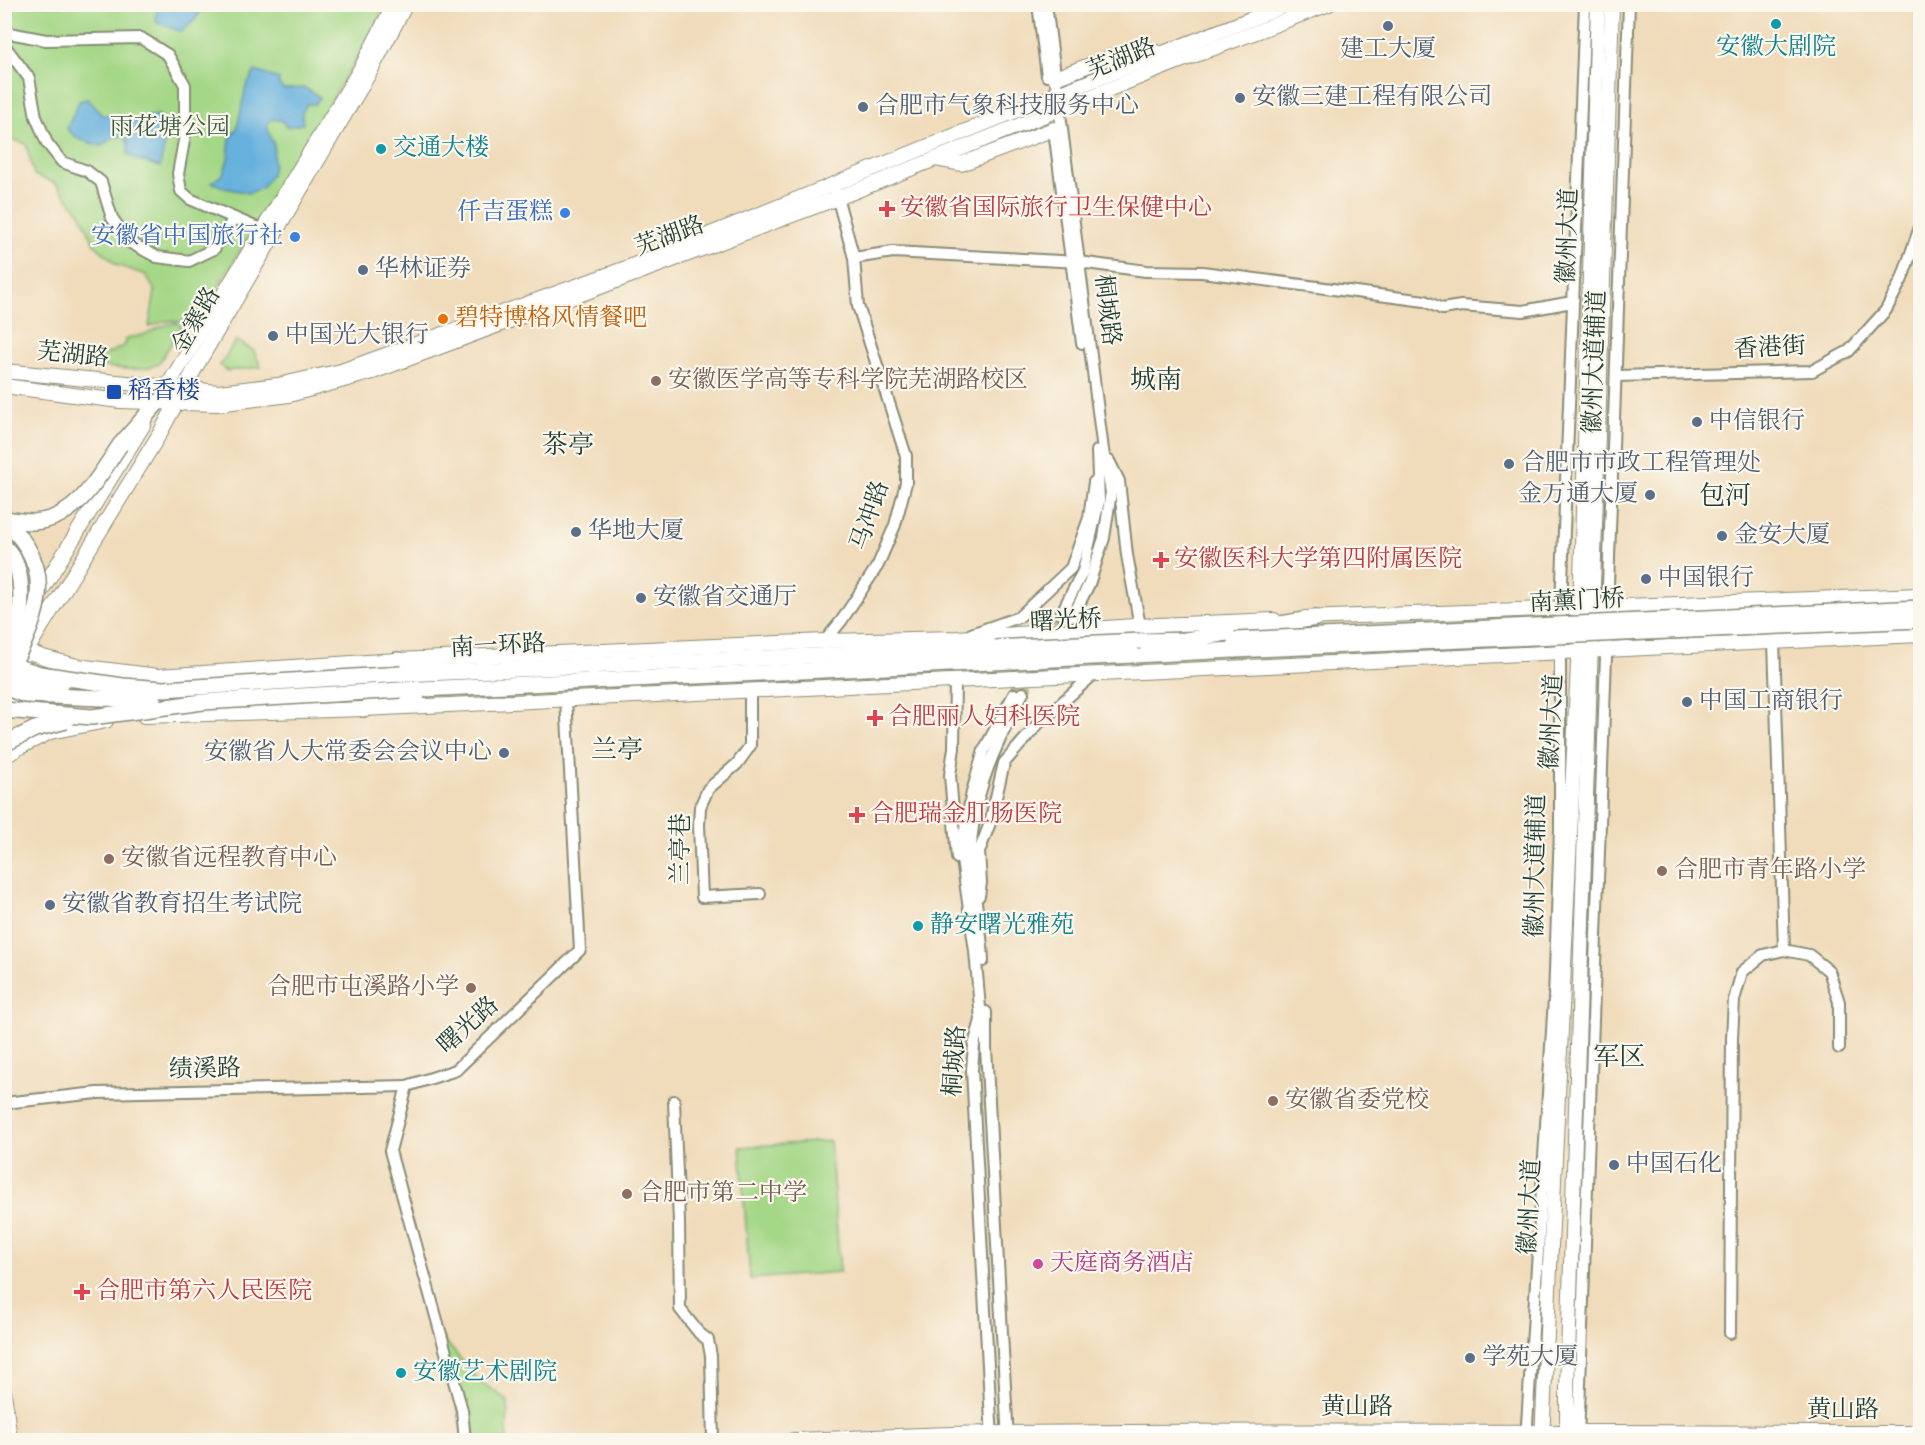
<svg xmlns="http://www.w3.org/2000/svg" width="1925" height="1445" font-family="'Sorts Mill Goudy','Noto Serif SC',serif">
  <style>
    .green { fill: #a4d786; stroke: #628a5d; stroke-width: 1.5 }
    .water { fill: #65b0dd; stroke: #427688; stroke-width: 1.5 }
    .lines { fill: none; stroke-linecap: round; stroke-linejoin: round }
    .minor-tunnel { stroke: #c6bb9f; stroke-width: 10; stroke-dasharray: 10 5; stroke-linecap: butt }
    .minor-casing { stroke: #888c77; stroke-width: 14 }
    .major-casing { stroke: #888c77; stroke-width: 16 }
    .highway-casing { stroke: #888c77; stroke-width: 18 }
    .minor { stroke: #fff; stroke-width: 10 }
    .major { stroke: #fff; stroke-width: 14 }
    .highway { stroke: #fff; stroke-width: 15 }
    .highway-bridge-casing { stroke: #888c77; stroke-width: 18; stroke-linecap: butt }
    .highway-bridge { stroke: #fff; stroke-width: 15 }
    .culture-dot { fill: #0f9aa8; stroke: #fbf7ec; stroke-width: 2 }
    .service-dot { fill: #5c6f8a; stroke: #fbf7ec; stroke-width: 2 }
    .health-dot { fill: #e0444e; stroke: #fbf7ec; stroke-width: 2 }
    .shop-dot { fill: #3f7fe0; stroke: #fbf7ec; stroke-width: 2 }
    .food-dot { fill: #e8710a; stroke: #fbf7ec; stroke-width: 2 }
    .education-dot { fill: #8d6e63; stroke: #fbf7ec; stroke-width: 2 }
    .transit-dot { fill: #1a4fb4; stroke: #fbf7ec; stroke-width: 2 }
    .hotel-dot { fill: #d1479c; stroke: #fbf7ec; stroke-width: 2 }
    .labels { text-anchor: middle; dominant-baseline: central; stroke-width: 4.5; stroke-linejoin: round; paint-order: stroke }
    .culture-label { font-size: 24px; fill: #0d838f; stroke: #fbf7ec; text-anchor: start }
    .service-label { font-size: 24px; fill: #4e5e75; stroke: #fbf7ec; text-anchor: start }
    .street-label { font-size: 24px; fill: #1f3d34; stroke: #fbf7ec }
    .park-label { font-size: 24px; fill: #3a5c44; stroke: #fbf7ec }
    .health-label { font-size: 24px; fill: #be3a42; stroke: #fbf7ec; text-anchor: start }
    .shop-label { font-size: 24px; fill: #366cbe; stroke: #fbf7ec; text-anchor: end }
    .food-label { font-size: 24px; fill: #c56008; stroke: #fbf7ec; text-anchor: start }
    .education-label { font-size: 24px; fill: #785e54; stroke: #fbf7ec; text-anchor: start }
    .transit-label { font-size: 24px; fill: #164399; stroke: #fbf7ec; text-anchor: start }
    .hotel-label { font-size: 24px; fill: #b23c85; stroke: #fbf7ec; text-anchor: start }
    .neighbourhood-label { font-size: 26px; fill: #1f3d34; stroke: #fbf7ec }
  </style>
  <rect width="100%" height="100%" fill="#fbf7ec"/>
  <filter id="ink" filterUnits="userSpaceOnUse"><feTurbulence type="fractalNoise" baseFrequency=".0167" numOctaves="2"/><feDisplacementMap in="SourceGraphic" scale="12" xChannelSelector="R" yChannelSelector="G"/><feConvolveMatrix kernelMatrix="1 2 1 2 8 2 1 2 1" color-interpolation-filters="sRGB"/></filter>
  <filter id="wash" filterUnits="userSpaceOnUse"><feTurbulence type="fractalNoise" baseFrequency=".008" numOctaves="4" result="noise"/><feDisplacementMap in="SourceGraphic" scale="24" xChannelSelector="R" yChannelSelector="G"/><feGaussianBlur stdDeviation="1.35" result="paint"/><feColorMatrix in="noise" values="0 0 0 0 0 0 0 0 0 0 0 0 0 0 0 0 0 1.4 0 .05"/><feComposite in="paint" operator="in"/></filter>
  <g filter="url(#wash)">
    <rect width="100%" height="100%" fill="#f0dbba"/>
    <g class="green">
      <path d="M4 5H384L374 30 197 322 165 321 149 327 155 291 146 275 117 265 95 245 80 213 55 183 34 175 26 144 5 137Z"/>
      <path d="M178 323 182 326 159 363C143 375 107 366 87 365 100 356 112 353 125 345L126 340 130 337C150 337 156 324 178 323Z"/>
      <path d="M236 340 254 351 261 367 227 371 220 365Z"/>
      <path d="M830 1141 840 1272 750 1279 740 1147Z"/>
      <path d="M441 1336 478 1380 508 1401 507 1440H465Z"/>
    </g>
    <g class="water">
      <path d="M122 5 205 4V5L195 20 181 32 156 22 157 6 132 9Z"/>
      <path d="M255 71 279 79V84L283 89 305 88 320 97 315 104H307L302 113 303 124 286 127 283 121 272 119 267 124 270 137 274 145 273 167 271 175 262 188 249 193 225 188 212 182 223 174 228 159 230 138 237 128 246 86Z"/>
      <path d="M87 99 102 115 121 116 132 121 150 116 159 115 168 128 160 167 135 159 128 154V144L125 135 114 137 101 146 78 139 67 129 79 101Z"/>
    </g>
  </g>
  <g filter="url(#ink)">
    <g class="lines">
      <g class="minor-tunnel">
        <path d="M1048 636 1061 614"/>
        <path d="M1023 693 1047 656"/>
        <path d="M1014 694 1037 655"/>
      </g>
      <defs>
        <g id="minor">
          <path d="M1038 4 1047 76"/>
          <path d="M1046 4 1103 450 1111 492 1104 538 1089 584 1073 616"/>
          <path d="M4 32 46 40 141 38 168 55 185 85V135L178 174 181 191 190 199 262 230"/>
          <path d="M4 45 29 78 36 117 47 143 62 162 87 171 101 182 112 218 129 242 157 257 189 261 214 249 234 218"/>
          <path d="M1054 130 1082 343"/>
          <path d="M854 258 893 252 1079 262 1146 271 1202 272 1425 301 1442 309 1461 306 1523 311 1572 302"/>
          <path d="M1616 376 1812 371 1849 351 1886 310 1902 279 1920 227"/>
          <path d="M1109 461 1119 481 1127 555 1140 626"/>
          <path d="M1607 613 1629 4"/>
          <path d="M1061 614 1083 571 1099 501 1097 451"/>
          <path d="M1560 631 1585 4"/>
          <path d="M971 634 1019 617 1071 568 1089 518 1094 482"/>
          <path d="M825 641 842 620 878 565 895 525 906 483V456L858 306 854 258 836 193"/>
          <path d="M1774 641 1784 950"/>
          <path d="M955 681 954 748 950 775 957 858"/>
          <path d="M750 690V746L737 764 708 789 700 807 699 825 702 897 760 894"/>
          <path d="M979 896 981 883 979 852 990 823 1004 763 1039 723 1094 674"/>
          <path d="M983 961C982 931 975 903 972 874 965 809 993 749 1023 693"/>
          <path d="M986 1012V1048L1008 1440"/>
          <path d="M674 1101 679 1222 680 1309 699 1333 708 1340 711 1356 713 1440"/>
          <path d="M4 1103 97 1093 407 1086"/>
          <path d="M1730 1333 1732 1038 1734 1000 1742 972 1763 955 1784 950 1809 955 1829 971 1839 1002V1048"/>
          <path d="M465 1440 462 1410 390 1151 407 1086 456 1070 580 950 566 699"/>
          <path d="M992 1440 972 1070 974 1045 981 1020 975 951 961 853 972 792 984 750 1014 694"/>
          <path d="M1526 1440 1554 999 1560 829V646"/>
          <path d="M1578 1440 1607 628"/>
        </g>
        <g id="major">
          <path d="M1055 78 1140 46 1161 54"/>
          <path d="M935 159 961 164 1054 129"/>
          <path d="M4 371 219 392 278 385 341 371 629 267 1050 97 1289 4"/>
          <path d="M4 386 120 401 217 404 289 395 373 372 838 198 1167 66 1329 4"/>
          <path d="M164 392 361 68 394 4"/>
          <path d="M36 599 144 424"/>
          <path d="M1580 614 1598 4"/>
          <path d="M1592 617 1612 4"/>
          <path d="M1305 618 1920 595"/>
          <path d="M4 643 43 657 77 666 158 676 397 660 825 641 957 638 1135 626 1274 620"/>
          <path d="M24 655 159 435 197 365 370 72 406 4"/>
          <path d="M4 700 59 708"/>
          <path d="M144 716 363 709 1920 635"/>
          <path d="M4 757 18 748 50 732 106 721"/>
          <path d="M4 1392 10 1440"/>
          <path d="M793 1440C865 1438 937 1433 1009 1433 1313 1429 1617 1433 1920 1433"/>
          <path d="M1542 1440 1579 642"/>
          <path d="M1567 1440V1388L1591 642"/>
        </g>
        <g id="highway">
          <path d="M120 445 158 402"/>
          <path d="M1186 640 1316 618"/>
          <path d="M1140 641 1196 640"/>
          <path d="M1134 655 1235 650"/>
          <path d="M397 660 436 666"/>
          <path d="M401 674 995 648"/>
          <path d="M401 690 992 662"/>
          <path d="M363 709 417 696"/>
        </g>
      </defs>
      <use href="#minor" class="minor-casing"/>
      <use href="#major" class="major-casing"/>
      <use href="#highway" class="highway-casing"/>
      <use href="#minor" class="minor"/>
      <use href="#major" class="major"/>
      <use href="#highway" class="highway"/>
      <defs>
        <g id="highway-bridge">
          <path d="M4 519C14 520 23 522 33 522 77 520 98 477 120 445"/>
          <path d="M4 521C63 571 35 625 4 680"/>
          <path d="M4 546C8 551 13 556 15 562 26 586 20 638 7 660"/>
          <path d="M1235 640 1920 608"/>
          <path d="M995 648 1140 641"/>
          <path d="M1235 650 1920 620"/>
          <path d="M992 662 1134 655"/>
          <path d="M4 663 40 674 123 686 164 689 401 674"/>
          <path d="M10 679 25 684 60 685"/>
          <path d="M4 687 25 695 153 700"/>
          <path d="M4 710 92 717 203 702 401 690"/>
          <path d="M4 744 35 729 66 721"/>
        </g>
      </defs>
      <use href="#highway-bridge" class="highway-bridge-casing"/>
      <use href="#highway-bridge" class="highway-bridge"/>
    </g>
  </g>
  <g class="culture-dot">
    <circle cx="1776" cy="24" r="6"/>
    <circle cx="381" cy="149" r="6"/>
    <circle cx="918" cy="926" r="6"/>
    <circle cx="401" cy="1373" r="6"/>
  </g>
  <g class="service-dot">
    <circle cx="1388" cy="26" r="6"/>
    <circle cx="1240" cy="98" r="6"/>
    <circle cx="863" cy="107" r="6"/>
    <circle cx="363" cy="270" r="6"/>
    <circle cx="273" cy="336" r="6"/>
    <circle cx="1697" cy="422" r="6"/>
    <circle cx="1509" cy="464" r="6"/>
    <circle cx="1650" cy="495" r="6"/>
    <circle cx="576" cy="532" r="6"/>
    <circle cx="1722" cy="536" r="6"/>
    <circle cx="1646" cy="579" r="6"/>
    <circle cx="641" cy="598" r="6"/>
    <circle cx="1687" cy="702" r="6"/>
    <circle cx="504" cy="753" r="6"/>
    <circle cx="50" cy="905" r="6"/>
    <circle cx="1614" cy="1165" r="6"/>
    <circle cx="1470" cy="1358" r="6"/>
  </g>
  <g class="health-dot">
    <path d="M884 200h6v6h6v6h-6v6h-6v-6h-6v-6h6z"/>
    <path d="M1158 551h6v6h6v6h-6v6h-6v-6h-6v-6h6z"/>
    <path d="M872 709h6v6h6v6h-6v6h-6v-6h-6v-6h6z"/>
    <path d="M854 806h6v6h6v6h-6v6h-6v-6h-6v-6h6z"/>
    <path d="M79 1283h6v6h6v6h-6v6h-6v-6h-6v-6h6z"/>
  </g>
  <g class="shop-dot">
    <circle cx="565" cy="213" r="6"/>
    <circle cx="295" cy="237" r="6"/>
  </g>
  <circle class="food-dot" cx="443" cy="319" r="6"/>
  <g class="education-dot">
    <circle cx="656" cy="381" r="6"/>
    <circle cx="109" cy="859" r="6"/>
    <circle cx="1662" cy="871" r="6"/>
    <circle cx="471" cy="988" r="6"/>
    <circle cx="1273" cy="1101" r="6"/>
    <circle cx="627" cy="1194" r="6"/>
  </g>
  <rect class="transit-dot" x="106" y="384" width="16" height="16" rx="3"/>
  <circle class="hotel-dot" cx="1038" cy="1264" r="6"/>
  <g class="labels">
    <g class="culture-label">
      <text x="1776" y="48" text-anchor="middle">安徽大剧院</text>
      <text x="393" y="149">交通大楼</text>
      <text x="930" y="926">静安曙光雅苑</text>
      <text x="413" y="1373">安徽艺术剧院</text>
    </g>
    <g class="service-label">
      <text x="1388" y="50" text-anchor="middle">建工大厦</text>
      <text x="1252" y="98">安徽三建工程有限公司</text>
      <text x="875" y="107">合肥市气象科技服务中心</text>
      <text x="375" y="270">华林证券</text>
      <text x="285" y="336">中国光大银行</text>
      <text x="1709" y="422">中信银行</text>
      <text x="1521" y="464">合肥市市政工程管理处</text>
      <text x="1638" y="495" text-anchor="end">金万通大厦</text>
      <text x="588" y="532">华地大厦</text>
      <text x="1734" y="536">金安大厦</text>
      <text x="1658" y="579">中国银行</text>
      <text x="653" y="598">安徽省交通厅</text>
      <text x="1699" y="702">中国工商银行</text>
      <text x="492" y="753" text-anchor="end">安徽省人大常委会会议中心</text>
      <text x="62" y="905">安徽省教育招生考试院</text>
      <text x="1626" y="1165">中国石化</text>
      <text x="1482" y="1358">学苑大厦</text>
    </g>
    <g class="street-label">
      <text transform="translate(1122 60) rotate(-22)">芜湖路</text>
      <text transform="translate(1569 236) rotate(-88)">徽州大道</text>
      <text transform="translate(670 237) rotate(-20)">芜湖路</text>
      <text transform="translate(1106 310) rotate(83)">桐城路</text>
      <text transform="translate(197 321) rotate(-60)">金寨路</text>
      <text transform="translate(1770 349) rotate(-3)">香港街</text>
      <text transform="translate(73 356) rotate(6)">芜湖路</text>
      <text transform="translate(1596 362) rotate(-88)">徽州大道辅道</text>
      <text transform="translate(871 516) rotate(-71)">马冲路</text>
      <text transform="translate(1577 602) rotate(-3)">南薰门桥</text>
      <text transform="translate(1066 622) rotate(-3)">曙光桥</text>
      <text transform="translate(498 647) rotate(-3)">南一环路</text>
      <text transform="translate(1553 722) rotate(-87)">徽州大道</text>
      <text transform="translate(682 849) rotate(-90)">兰亭巷</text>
      <text transform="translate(1537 866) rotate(-89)">徽州大道辅道</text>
      <text transform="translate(469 1026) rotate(-42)">曙光路</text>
      <text transform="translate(956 1061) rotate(-86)">桐城路</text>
      <text transform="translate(205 1070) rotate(-1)">绩溪路</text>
      <text transform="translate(1531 1207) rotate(-87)">徽州大道</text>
      <text x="1357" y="1408">黄山路</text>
      <text x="1843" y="1411">黄山路</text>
    </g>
    <g class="park-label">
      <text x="170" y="128">雨花塘公园</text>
    </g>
    <g class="health-label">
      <text x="900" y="209">安徽省国际旅行卫生保健中心</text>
      <text x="1174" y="560">安徽医科大学第四附属医院</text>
      <text x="888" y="718">合肥丽人妇科医院</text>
      <text x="870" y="815">合肥瑞金肛肠医院</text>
      <text x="96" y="1292">合肥市第六人民医院</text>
    </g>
    <g class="shop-label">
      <text x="553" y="213">仟吉蛋糕</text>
      <text x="283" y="237">安徽省中国旅行社</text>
    </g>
    <g class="food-label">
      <text x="455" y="319">碧特博格风情餐吧</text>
    </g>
    <g class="education-label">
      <text x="668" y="381">安徽医学高等专科学院芜湖路校区</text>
      <text x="121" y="859">安徽省远程教育中心</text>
      <text x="1674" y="871">合肥市青年路小学</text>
      <text x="459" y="988" text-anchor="end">合肥市屯溪路小学</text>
      <text x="1285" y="1101">安徽省委党校</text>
      <text x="639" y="1194">合肥市第二中学</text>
    </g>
    <g class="transit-label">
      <text x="128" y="392">稻香楼</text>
    </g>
    <g class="hotel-label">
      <text x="1050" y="1264">天庭商务酒店</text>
    </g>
    <g class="neighbourhood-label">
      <text x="1156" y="381">城南</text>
      <text x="568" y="446">茶亭</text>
      <text x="1725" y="497">包河</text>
      <text x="617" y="751">兰亭</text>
      <text x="1619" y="1058">军区</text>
    </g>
  </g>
  <rect width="1925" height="1445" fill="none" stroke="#fbf7ec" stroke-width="24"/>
</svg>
